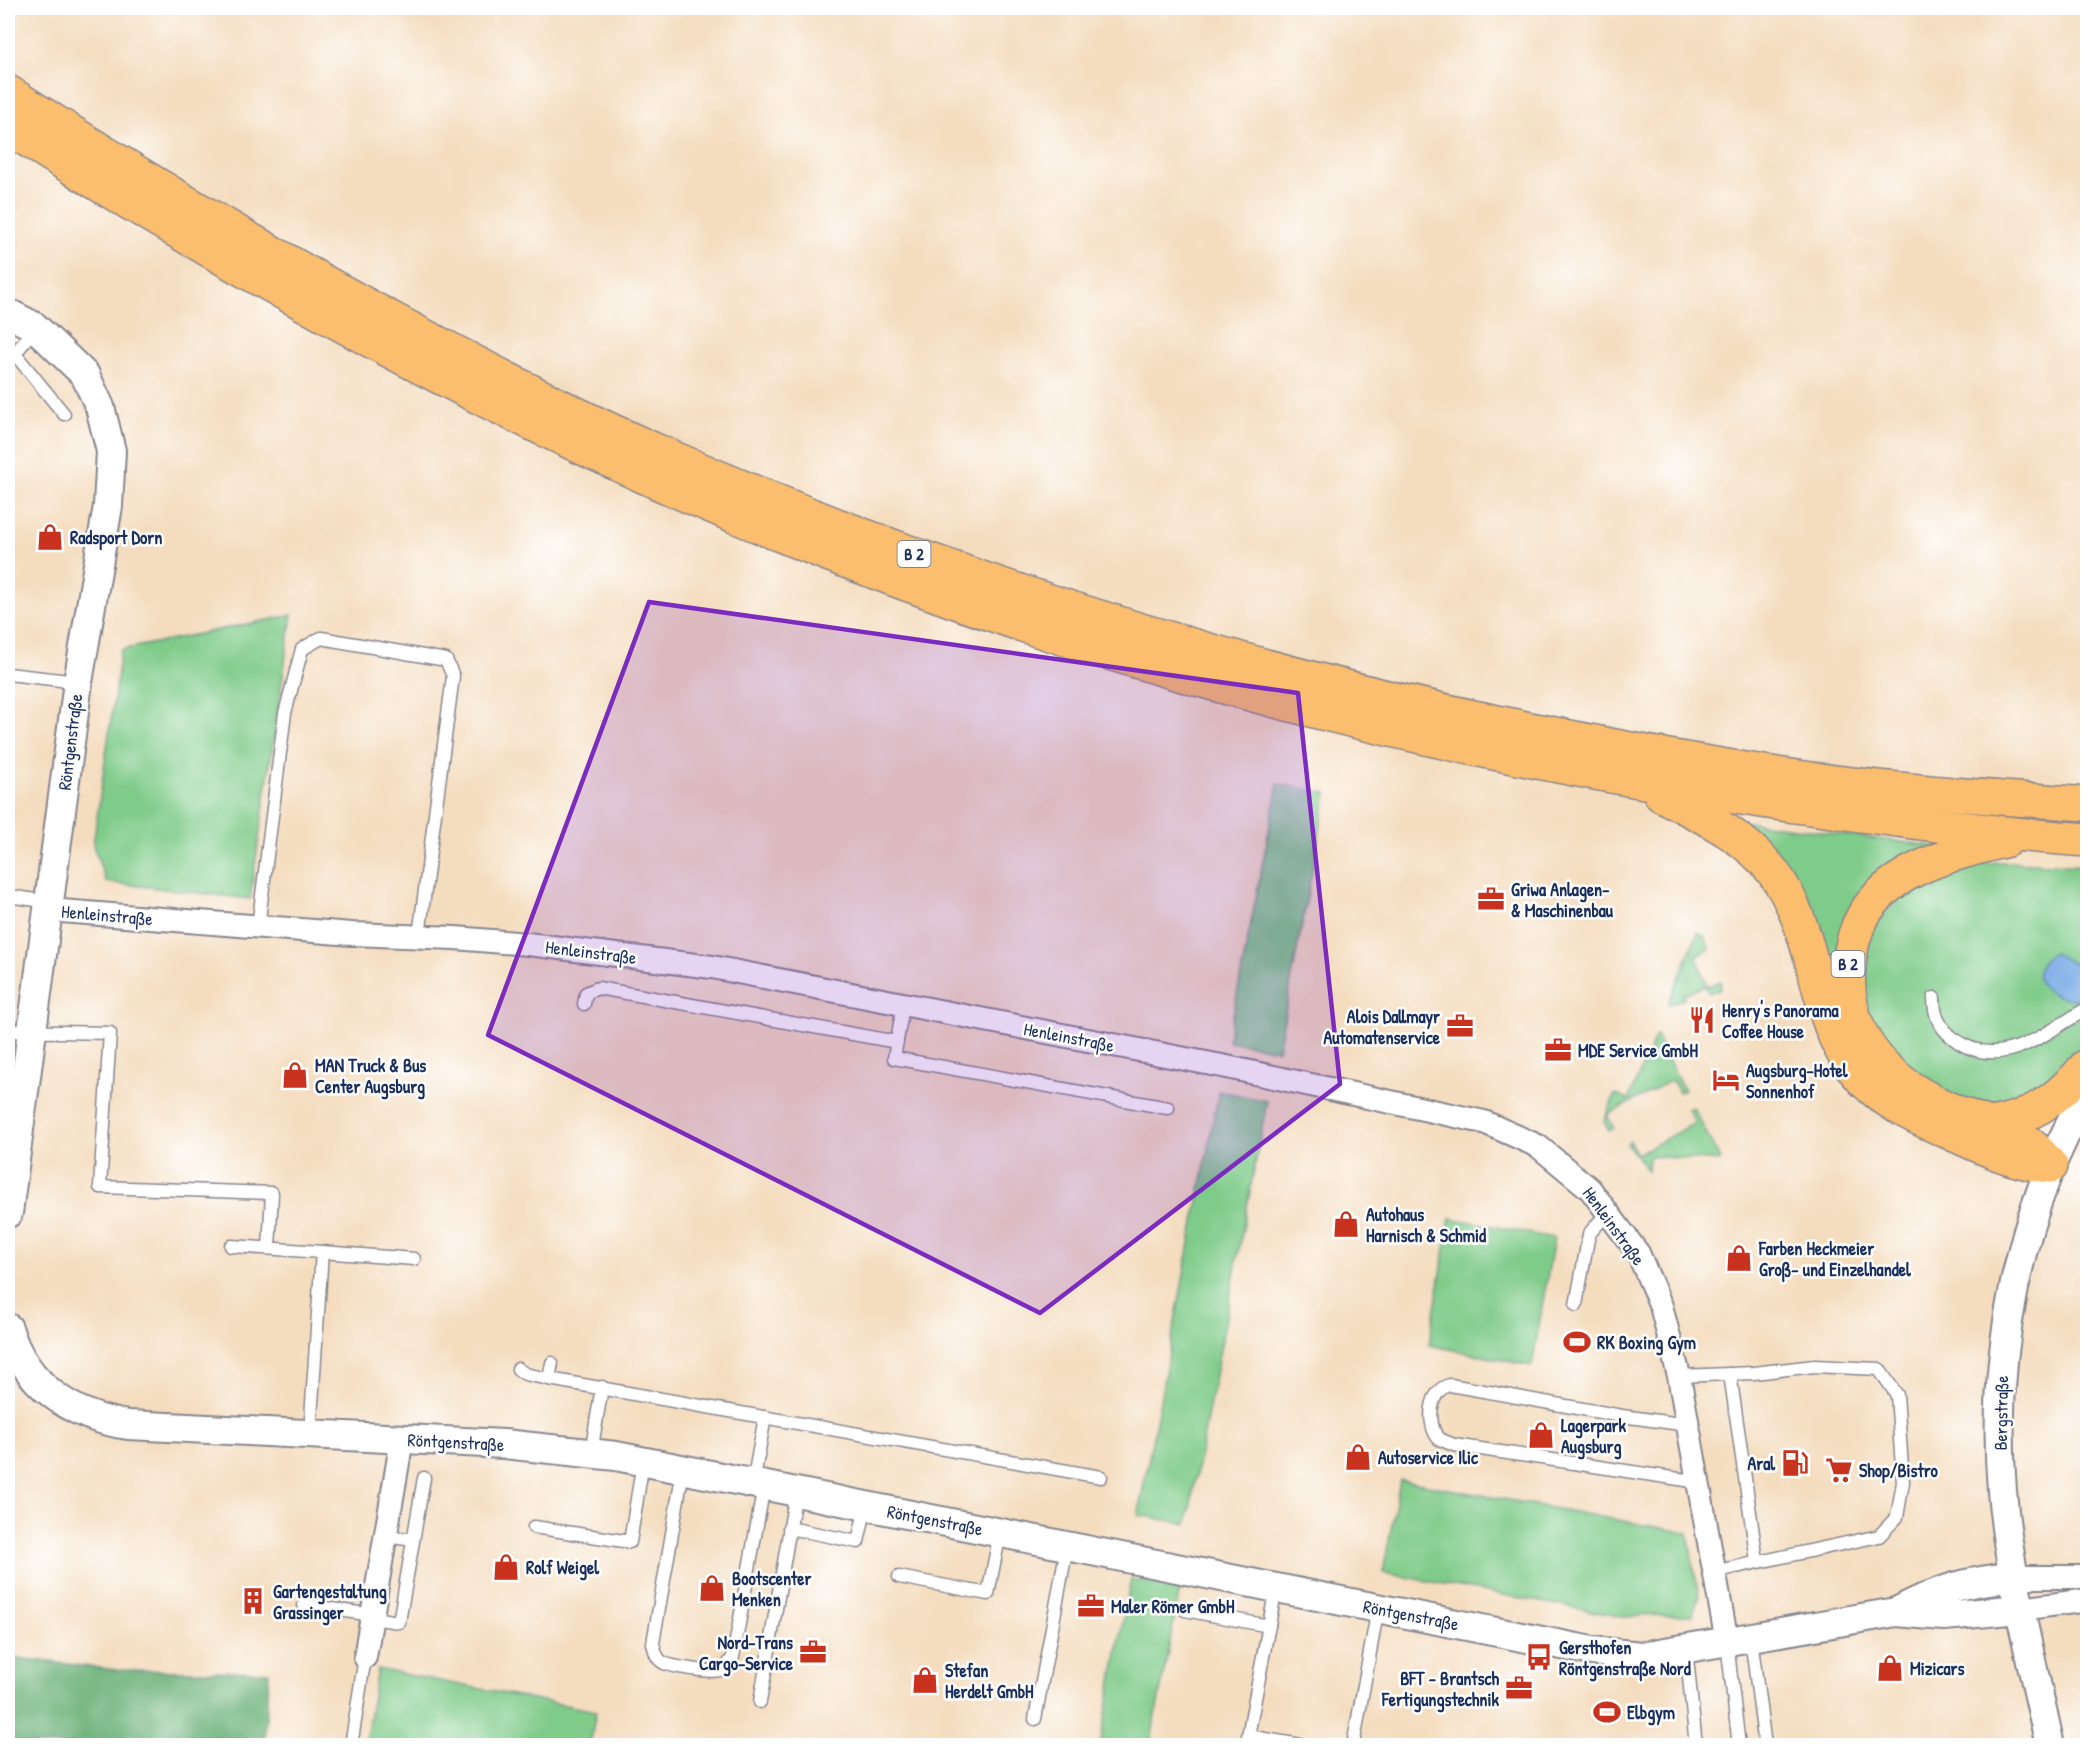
<svg xmlns="http://www.w3.org/2000/svg" width="2095" height="1753" font-family="'Patrick Hand',sans-serif">
  <style>
    .green { fill: #7fcb89; stroke: #4d7d74; stroke-width: 1.5 }
    .forest { fill: #67af75; stroke: #416f6a; stroke-width: 1.5 }
    .water { fill: #7aace6; stroke: #4a6ea2; stroke-width: 1.5 }
    .lines { fill: none; stroke-linecap: round; stroke-linejoin: round }
    .service-casing { stroke: #88868e; stroke-width: 15 }
    .minor-casing { stroke: #88868e; stroke-width: 26 }
    .tertiary-casing { stroke: #88868e; stroke-width: 32 }
    .trunk-casing { stroke: #88868e; stroke-width: 36 }
    .service { stroke: #fff; stroke-width: 12 }
    .minor { stroke: #fff; stroke-width: 22 }
    .tertiary { stroke: #fff; stroke-width: 28 }
    .trunk { stroke: #fbbd6e; stroke-width: 33 }
    .marked { fill: #7b2cbf; fill-opacity: 0.2; stroke: #7b2cbf; stroke-width: 4.5; stroke-linejoin: round }
    .labels { text-anchor: middle; dominant-baseline: central; stroke-width: 5; stroke-linejoin: round; paint-order: stroke }
    .shield { fill: #fff; stroke: #5f6d8e; stroke-width: 1.5 }
    .shield-label { font-size: 16px; font-weight: bold; fill: #1b2f5e }
    .poi-label { font-size: 18px; font-weight: bold; fill: #1b2f5e; stroke: #fff; text-anchor: start }
    .street-label { font-size: 18px; fill: #1b2f5e; stroke: #fff }
  </style>
  <rect width="100%" height="100%" fill="#fff"/>
  <filter id="ink" filterUnits="userSpaceOnUse"><feTurbulence type="fractalNoise" baseFrequency=".0167" numOctaves="2"/><feDisplacementMap in="SourceGraphic" scale="12" xChannelSelector="R" yChannelSelector="G"/><feConvolveMatrix kernelMatrix="1 2 1 2 8 2 1 2 1" color-interpolation-filters="sRGB"/></filter>
  <filter id="wash" filterUnits="userSpaceOnUse"><feTurbulence type="fractalNoise" baseFrequency=".008" numOctaves="4" result="noise"/><feDisplacementMap in="SourceGraphic" scale="24" xChannelSelector="R" yChannelSelector="G"/><feGaussianBlur stdDeviation="1.35" result="paint"/><feColorMatrix in="noise" values="0 0 0 0 0 0 0 0 0 0 0 0 0 0 0 0 0 1.4 0 .05"/><feComposite in="paint" operator="in"/></filter>
  <g filter="url(#wash)">
    <rect width="100%" height="100%" fill="#f4ddbf"/>
    <g class="green">
      <path d="M292 615 250 899 106 882 93 845 121 650Z"/>
      <path d="M1278 784 1327 793 1278 1050 1228 1041Z"/>
      <path d="M1733 820 1941 847 1914 859 1840 974 1913 1108Z"/>
      <path d="M2008 862 2087 866V1041L2047 1086 2002 1111 1976 1107 1906 1074 1866 1012 1864 946 1874 925 1910 885 1978 863Z"/>
      <path d="M1698 932 1704 936 1710 949 1696 955 1707 986 1721 981V988L1709 993 1705 986 1683 994 1684 999 1668 1004Z"/>
      <path d="M1656 1035 1684 1090 1679 1092 1672 1080 1607 1115 1614 1128 1609 1130 1604 1122 1615 1094 1628 1100Z"/>
      <path d="M1219 1091 1267 1101 1187 1524 1138 1515Z"/>
      <path d="M1693 1107 1721 1161 1649 1156 1648 1171 1627 1144 1630 1141 1637 1154 1695 1123 1688 1109Z"/>
      <path d="M1450 1218 1554 1238 1532 1366 1429 1345Z"/>
      <path d="M1400 1480 1688 1533 1699 1598 1692 1615 1618 1616 1383 1573Z"/>
      <path d="M1131 1579 1180 1589 1150 1745H1100Z"/>
      <path d="M377 1669 596 1711 590 1745H365Z"/>
    </g>
    <path class="forest" d="M8 1657 117 1670 269 1672 264 1745H8Z"/>
    <path class="water" d="M2053 953 2087 970V988L2081 999C2052 1002 2017 976 2053 953Z"/>
  </g>
  <g filter="url(#ink)">
    <g class="lines">
      <defs>
        <g id="service">
          <path d="M15 354 35 327"/>
          <path d="M8 356 15 354 64 414"/>
          <path d="M8 674 78 682"/>
          <path d="M8 896 50 902"/>
          <path d="M258 927 285 713 302 649 321 638 446 660 453 676 419 936"/>
          <path d="M1934 998C1934 1015 1939 1027 1953 1038 2000 1075 2047 1031 2088 1008"/>
          <path d="M584 1004 586 993 598 988 897 1042"/>
          <path d="M903 1006 894 1058 1168 1108"/>
          <path d="M8 1031 110 1033 100 1187 272 1193 269 1248"/>
          <path d="M231 1246 322 1252"/>
          <path d="M1576 1305 1589 1234 1608 1212"/>
          <path d="M518 1369 525 1374 549 1379 1101 1477"/>
          <path d="M1730 1374 1757 1561"/>
          <path d="M1679 1376 1754 1373 1814 1366 1879 1369 1897 1395 1903 1482 1897 1517 1879 1536 1713 1572"/>
          <path d="M549 1379 552 1363"/>
          <path d="M1688 1425 1622 1416 1450 1385C1429 1389 1426 1425 1439 1439L1454 1445 1699 1482"/>
          <path d="M310 1434 322 1252 414 1259"/>
          <path d="M591 1453 602 1387"/>
          <path d="M683 1470 653 1643C655 1651 656 1659 664 1663 673 1667 711 1673 720 1670 727 1668 729 1663 733 1657L764 1486"/>
          <path d="M753 1483 765 1417"/>
          <path d="M534 1527 630 1542 643 1462"/>
          <path d="M789 1528 858 1542 866 1506"/>
          <path d="M386 1536 413 1540"/>
          <path d="M899 1577 988 1594 1000 1533"/>
          <path d="M1276 1588 1248 1736 1307 1746"/>
          <path d="M304 1605 373 1615"/>
          <path d="M1185 1610 1269 1626"/>
          <path d="M372 1618 399 1622 424 1478"/>
          <path d="M1751 1638 1765 1746"/>
          <path d="M1727 1642 1739 1746"/>
          <path d="M1686 1648 1696 1746"/>
          <path d="M760 1702 796 1492"/>
          <path d="M1035 1719 1067 1547"/>
          <path d="M351 1746 365 1657"/>
          <path d="M1353 1746 1378 1608"/>
        </g>
        <g id="minor">
          <path d="M49 910 352 934 455 938 528 944 712 967 1227 1067 1484 1122 1538 1146 1590 1189 1638 1253 1661 1306 1679 1376 1727 1642"/>
          <path d="M2014 1577H2088"/>
          <path d="M2021 1609 2088 1600"/>
          <path d="M365 1657 402 1439"/>
        </g>
        <g id="tertiary">
          <path d="M8 313 35 327 85 375 100 407 111 451 108 506 78 682 8 1213"/>
          <path d="M8 1328C25 1385 72 1417 128 1425L504 1444 616 1456 1592 1651 1642 1656 1896 1612 1944 1616 2021 1609"/>
          <path d="M1896 1612C1939 1589 1966 1581 2014 1577"/>
          <path d="M2050 1746C2032 1661 2009 1576 2002 1491 1991 1355 2018 1210 2088 1092"/>
        </g>
        <g id="trunk">
          <path d="M8 92C155 186 305 275 461 355 528 390 594 424 662 453 946 577 1242 671 1545 732 1665 757 1787 779 1909 790 1968 796 2028 800 2088 804"/>
          <path d="M8 128C212 257 422 376 643 476 1013 644 1409 753 1810 808 1902 821 1995 834 2088 840"/>
          <path d="M1661 795C1701 816 1745 835 1773 872 1817 929 1813 1017 1854 1070 1877 1100 1914 1117 1948 1132 1982 1147 2013 1164 2051 1166"/>
          <path d="M2007 840C1946 856 1867 872 1852 946 1834 1030 1885 1083 1959 1113 1999 1129 2024 1129 2051 1166"/>
          <path d="M1991 1124C2037 1116 2057 1098 2088 1065"/>
        </g>
      </defs>
      <use href="#service" class="service-casing"/>
      <use href="#minor" class="minor-casing"/>
      <use href="#tertiary" class="tertiary-casing"/>
      <use href="#trunk" class="trunk-casing"/>
      <use href="#service" class="service"/>
      <use href="#minor" class="minor"/>
      <use href="#tertiary" class="tertiary"/>
      <use href="#trunk" class="trunk"/>
    </g>
  </g>
  <path class="marked" d="M649 602 1298 693 1340 1084 1040 1313 488 1035Z"/>
  <defs>
    <symbol id="shop-bare" viewBox="-9 -9 18 18"><path d="M-5-2.5h2.3a2.7 3.5 0 0 1 5.4 0H5L5.5 6h-11ZM-1.5-2.5h3a1.5 2.3 0 0 0-3 0Z" fill="#c8321e" stroke="#fff" stroke-width="2.5" paint-order="stroke"/></symbol>
    <symbol id="office-bare" viewBox="-9 -9 18 18"><path d="M-6-3h4V-5.5h4V-3h4V5H-6ZM-1-4.5V-3h2v-1.5ZM-6 0V1H6V0Z" fill="#c8321e" stroke="#fff" stroke-width="2.5" paint-order="stroke"/></symbol>
    <symbol id="restaurant-bare" viewBox="-9 -9 18 18"><path d="M-5-6h1v4h1v-4h1v4h1v-4h1v5L-1.5 .5V6h-2V.5L-5-1ZM5-6V6H3V1.5H1.5Q1.5-4 5-6Z" fill="#c8321e" stroke="#fff" stroke-width="2.5" paint-order="stroke"/></symbol>
    <symbol id="hotel-bare" viewBox="-9 -9 18 18"><path d="M-6-4.5h1.5V1H6V5H4.5V3h-9V5H-6ZM-4 0a1.8 1.8 0 1 1 3.6 0ZM.5 0V-2.5h3Q6-2.5 6 0Z" fill="#c8321e" stroke="#fff" stroke-width="2.5" paint-order="stroke"/></symbol>
    <symbol id="stadium-bare" viewBox="-9 -9 18 18"><path d="M0-5a6.5 5 0 1 0 0 10a6.5 5 0 1 0 0-10ZM-3.5-1.8h7v3.6h-7Z" fill="#c8321e" stroke="#fff" stroke-width="2.5" paint-order="stroke"/></symbol>
    <symbol id="fuel-bare" viewBox="-9 -9 18 18"><path d="M-5.5-6h7V0h2V4h1.3V-2.5L3-4.5l.8-.8L6-3V5H2.5V1h-1V6h-7ZM-4.2-4.7v3.2H.2V-4.7Z" fill="#c8321e" stroke="#fff" stroke-width="2.5" paint-order="stroke"/></symbol>
    <symbol id="supermarket-bare" viewBox="-9 -9 18 18"><path d="M-6-5.5h2.5l.6 2H6L4.5 2H-2.5L-4.4-4H-6ZM-1.5 3.2a1.3 1.3 0 1 0 .1 0ZM3 3.2a1.3 1.3 0 1 0 .1 0Z" fill="#c8321e" stroke="#fff" stroke-width="2.5" paint-order="stroke"/></symbol>
    <symbol id="building-bare" viewBox="-9 -9 18 18"><path d="M-4-6H4V6H1V3H-1V6H-4ZM-2.5-4.3h1.7v1.8h-1.7ZM.8-4.3h1.7v1.8H.8ZM-2.5-1h1.7V.8h-1.7ZM.8-1h1.7V.8H.8Z" fill="#c8321e" stroke="#fff" stroke-width="2.5" paint-order="stroke"/></symbol>
    <symbol id="bus-bare" viewBox="-9 -9 18 18"><path d="M-5-6H5V4H4V6H2V4H-2V6H-4V4H-5ZM-3.5-4V0h7V-4ZM-3.5 1.2v1.5H-2V1.2ZM2 1.2v1.5H3.5V1.2Z" fill="#c8321e" stroke="#fff" stroke-width="2.5" paint-order="stroke"/></symbol>
  </defs>
  <g fill-rule="evenodd">
    <use href="#shop-bare" x="31" y="518" width="38" height="38"/>
    <use href="#office-bare" x="1472" y="880" width="38" height="38"/>
    <use href="#restaurant-bare" x="1683" y="1001" width="38" height="38"/>
    <use href="#office-bare" x="1441" y="1007" width="38" height="38"/>
    <use href="#office-bare" x="1539" y="1031" width="38" height="38"/>
    <use href="#shop-bare" x="276" y="1056" width="38" height="38"/>
    <use href="#hotel-bare" x="1707" y="1061" width="38" height="38"/>
    <use href="#shop-bare" x="1327" y="1205" width="38" height="38"/>
    <use href="#shop-bare" x="1720" y="1239" width="38" height="38"/>
    <use href="#stadium-bare" x="1558" y="1323" width="38" height="38"/>
    <use href="#shop-bare" x="1522" y="1416" width="38" height="38"/>
    <use href="#shop-bare" x="1339" y="1438" width="38" height="38"/>
    <use href="#fuel-bare" x="1776" y="1444" width="38" height="38"/>
    <use href="#supermarket-bare" x="1820" y="1451" width="38" height="38"/>
    <use href="#shop-bare" x="487" y="1548" width="38" height="38"/>
    <use href="#shop-bare" x="693" y="1569" width="38" height="38"/>
    <use href="#building-bare" x="234" y="1582" width="38" height="38"/>
    <use href="#office-bare" x="1072" y="1587" width="38" height="38"/>
    <use href="#office-bare" x="794" y="1633" width="38" height="38"/>
    <use href="#bus-bare" x="1520" y="1638" width="38" height="38"/>
    <use href="#shop-bare" x="1871" y="1649" width="38" height="38"/>
    <use href="#shop-bare" x="906" y="1661" width="38" height="38"/>
    <use href="#office-bare" x="1500" y="1669" width="38" height="38"/>
    <use href="#stadium-bare" x="1588" y="1693" width="38" height="38"/>
  </g>
  <g class="labels">
    <g class="shield">
      <rect x="897.5" y="541" width="33" height="26" rx="4.5"/>
      <rect x="1831.5" y="951" width="33" height="26" rx="4.5"/>
    </g>
    <g class="shield-label">
      <text x="914" y="554">B 2</text>
      <text x="1848" y="964">B 2</text>
    </g>
    <g class="poi-label">
      <text x="70" y="537">Radsport Dorn</text>
      <text x="1511" y="889">Griwa Anlagen-<tspan x="1511" dy="21">&amp; Maschinenbau</tspan></text>
      <text x="1722" y="1010">Henry's Panorama<tspan x="1722" dy="21">Coffee House</tspan></text>
      <text x="1440" y="1016" text-anchor="end">Alois Dallmayr<tspan x="1440" dy="21">Automatenservice</tspan></text>
      <text x="1578" y="1050">MDE Service GmbH</text>
      <text x="315" y="1065">MAN Truck &amp; Bus<tspan x="315" dy="21">Center Augsburg</tspan></text>
      <text x="1746" y="1070">Augsburg-Hotel<tspan x="1746" dy="21">Sonnenhof</tspan></text>
      <text x="1366" y="1214">Autohaus<tspan x="1366" dy="21">Harnisch &amp; Schmid</tspan></text>
      <text x="1759" y="1248">Farben Heckmeier<tspan x="1759" dy="21">Groß- und Einzelhandel</tspan></text>
      <text x="1597" y="1342">RK Boxing Gym</text>
      <text x="1561" y="1425">Lagerpark<tspan x="1561" dy="21">Augsburg</tspan></text>
      <text x="1378" y="1457">Autoservice Ilic</text>
      <text x="1775" y="1463" text-anchor="end">Aral</text>
      <text x="1859" y="1470">Shop/Bistro</text>
      <text x="526" y="1567">Rolf Weigel</text>
      <text x="732" y="1578">Bootscenter<tspan x="732" dy="21">Menken</tspan></text>
      <text x="273" y="1591">Gartengestaltung<tspan x="273" dy="21">Grassinger</tspan></text>
      <text x="1111" y="1606">Maler Römer GmbH</text>
      <text x="793" y="1642" text-anchor="end">Nord-Trans<tspan x="793" dy="21">Cargo-Service</tspan></text>
      <text x="1559" y="1647">Gersthofen<tspan x="1559" dy="21">Röntgenstraße Nord</tspan></text>
      <text x="1910" y="1668">Mizicars</text>
      <text x="945" y="1670">Stefan<tspan x="945" dy="21">Herdelt GmbH</tspan></text>
      <text x="1499" y="1678" text-anchor="end">BFT - Brantsch<tspan x="1499" dy="21">Fertigungstechnik</tspan></text>
      <text x="1627" y="1712">Elbgym</text>
    </g>
    <g class="street-label">
      <text transform="translate(70 742) rotate(-83)">Röntgenstraße</text>
      <text transform="translate(107 915) rotate(5)">Henleinstraße</text>
      <text transform="translate(591 952) rotate(7)">Henleinstraße</text>
      <text transform="translate(1069 1037) rotate(11)">Henleinstraße</text>
      <text transform="translate(1614 1226) rotate(54)">Henleinstraße</text>
      <text transform="translate(2001 1413) rotate(-89)">Bergstraße</text>
      <text transform="translate(456 1442) rotate(3)">Röntgenstraße</text>
      <text transform="translate(935 1520) rotate(11)">Röntgenstraße</text>
      <text transform="translate(1411 1615) rotate(11)">Röntgenstraße</text>
    </g>
  </g>
  <rect width="2095" height="1753" fill="none" stroke="#fff" stroke-width="30"/>
</svg>
